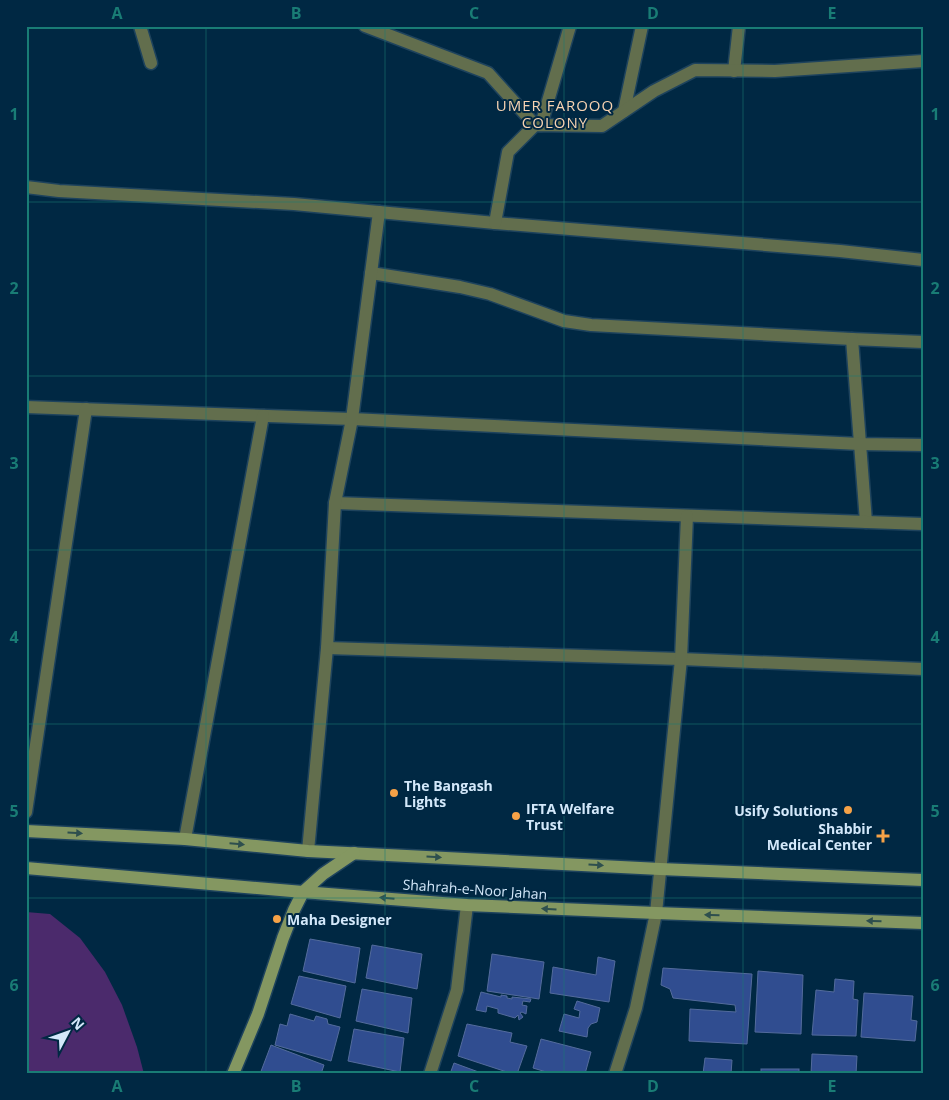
<svg xmlns="http://www.w3.org/2000/svg" width="949" height="1100" font-family="'Open Sans',sans-serif">
  <style>
    .green { fill: #4b2a6c }
    .building { fill: #304d90; stroke: #536b9c }
    .lines { fill: none; stroke-linecap: round; stroke-linejoin: round }
    .street-casing { stroke: #1e435d; stroke-width: 15 }
    .secondary-casing { stroke: #1e435d; stroke-width: 15 }
    .street { stroke: #626e4d; stroke-width: 12 }
    .secondary { stroke: #849761; stroke-width: 12 }
    .oneway { fill: #2e4f4e }
    .grid { fill: none; stroke: #197c75; stroke-width: 1; stroke-opacity: 0.55 }
    .poi-dot { fill: #f6a247; stroke: #002843; stroke-width: 2 }
    .labels { text-anchor: middle; dominant-baseline: central; stroke-width: 4; stroke-linejoin: round; paint-order: stroke }
    .poi-label { font-size: 14px; font-weight: bold; fill: #d3e8fa; stroke: #002843; text-anchor: start }
    .street-label { font-size: 14px; fill: #d3e8fa; stroke: #002843 }
    .neighbourhood-label { font-size: 15px; letter-spacing: 1px; fill: #f7d3b2; stroke: #002843 }
    .neatline { fill: none; stroke: #197c75; stroke-width: 2 }
    .grid-label { font-size: 16px; text-anchor: middle; font-weight: bold; fill: #197c75 }
  </style>
  <rect width="100%" height="100%" fill="#002843"/>
  <path class="green" d="M26 912 50 914 80 938 105 972 122 1005 137 1047 144 1074H26Z"/>
  <g class="building">
    <path d="M310 939 360 948 355 983 303 971Z"/>
    <path d="M372 945 422 954 417 989 366 978Z"/>
    <path d="M492 954 544 962 539 999 487 991Z"/>
    <path d="M598 957 615 961 609 1002 550 993 553 967 596 975Z"/>
    <path d="M663 968 752 974 747 1044 689 1041 690 1009 736 1012 735 1005 673 998 670 989 661 985Z"/>
    <path d="M758 971 803 975 801 1034 755 1032Z"/>
    <path d="M299 976 346 986 340 1018 291 1004Z"/>
    <path d="M835 979 854 981 853 999 858 1000 856 1036 812 1035 816 990 834 992Z"/>
    <path d="M362 989 412 998 408 1033 356 1021Z"/>
    <path d="M481 992 501 997V995L507 996V998L512 999V997L531 999 530 1002 523 1001 522 1005 527 1006 526 1014 522 1012 520 1013 523 1017 519 1020 518 1015 515 1018 498 1013V1009L487 1006 486 1012 476 1010Z"/>
    <path d="M864 993 913 996 911 1020 917 1021 915 1041 861 1037Z"/>
    <path d="M577 1001 600 1008 597 1022 591 1024 588 1028 587 1037 559 1031 564 1014 579 1018 580 1011 574 1009Z"/>
    <path d="M290 1014 314 1021 316 1016 327 1019 328 1024 340 1027 331 1061 275 1045 280 1024 287 1026Z"/>
    <path d="M467 1024 512 1033 510 1042 527 1046 517 1074H513L458 1056Z"/>
    <path d="M354 1029 404 1038 400 1072 348 1061Z"/>
    <path d="M541 1039 591 1052 585 1074H553L533 1068Z"/>
    <path d="M271 1045 324 1065 321 1074H260Z"/>
    <path d="M812 1054 857 1056 856 1074H811Z"/>
    <path d="M705 1058 732 1060 731 1074H703Z"/>
    <path d="M454 1063 484 1074H450Z"/>
    <rect x="761" y="1069" width="38" height="5"/>
  </g>
  <g class="lines">
    <defs>
      <g id="street">
        <path d="M140 26 151 63"/>
        <path d="M365 26 488 73 535 125"/>
        <path d="M734 71 739 26"/>
        <path d="M624 111 642 26"/>
        <path d="M541 125 570 26"/>
        <path d="M26 187 59 191 294 204 495 223 840 251 923 260"/>
        <path d="M495 223 508 152 535 125 602 126 654 91 695 70 775 71 923 61"/>
        <path d="M371 273 460 287 490 294 564 321 591 325 852 339 923 342"/>
        <path d="M852 339 866 522"/>
        <path d="M26 407 352 419 860 444 923 445"/>
        <path d="M335 503 923 524"/>
        <path d="M327 648 681 659 923 669"/>
        <path d="M26 812 86 409"/>
        <path d="M185 839 263 416"/>
        <path d="M308 851 327 648 335 503 352 419 379 212"/>
        <path d="M430 1074 457 990 467 905"/>
        <path d="M615 1074 636 1008 656 913 681 659 687 516"/>
      </g>
      <g id="secondary">
        <path d="M26 831 185 839 308 851 660 869 923 880"/>
        <path d="M26 868 303 892 467 905 656 913 923 923"/>
        <path d="M233 1074 258 1014 283 938 294 910 303 892 323 874 354 853"/>
      </g>
    </defs>
    <use href="#street" class="street-casing"/>
    <use href="#secondary" class="secondary-casing"/>
    <use href="#street" class="street"/>
    <use href="#secondary" class="secondary"/>
  </g>
  <defs><path id="oneway-solid" d="M-6-.8H1V-3.2L6.5 0L1 3.2V.8H-6Z" transform="scale(1.25)"/></defs>
  <g class="oneway">
    <use href="#oneway-solid" transform="translate(75 833) rotate(3)"/>
    <use href="#oneway-solid" transform="translate(237 844) rotate(5)"/>
    <use href="#oneway-solid" transform="translate(434 857) rotate(3)"/>
    <use href="#oneway-solid" transform="translate(596 865) rotate(3)"/>
    <use href="#oneway-solid" transform="translate(387 898) rotate(-175)"/>
    <use href="#oneway-solid" transform="translate(549 909) rotate(-177)"/>
    <use href="#oneway-solid" transform="translate(712 915) rotate(-178)"/>
    <use href="#oneway-solid" transform="translate(874 921) rotate(-178)"/>
  </g>
  <path class="grid" d="M206 26V1074M385 26V1074M564 26V1074M743 26V1074M26 202H923M26 376H923M26 550H923M26 724H923M26 898H923"/>
  <g class="poi-dot">
    <circle cx="394" cy="793" r="5"/>
    <circle cx="848" cy="810" r="5"/>
    <circle cx="516" cy="816" r="5"/>
    <path d="M880.5 828.5h5v5h5v5h-5v5h-5v-5h-5v-5h5z"/>
    <circle cx="277" cy="919" r="5"/>
  </g>
  <g class="labels">
    <g class="poi-label">
      <text x="404" y="785">The Bangash<tspan x="404" dy="16">Lights</tspan></text>
      <text x="526" y="808">IFTA Welfare<tspan x="526" dy="16">Trust</tspan></text>
      <text x="838" y="810" text-anchor="end">Usify Solutions</text>
      <text x="872" y="828" text-anchor="end">Shabbir<tspan x="872" dy="16">Medical Center</tspan></text>
      <text x="287" y="919">Maha Designer</text>
    </g>
    <g class="street-label">
      <text transform="translate(475 889) rotate(4)">Shahrah-e-Noor Jahan</text>
    </g>
    <g class="neighbourhood-label">
      <text x="555" y="105">UMER FAROOQ<tspan x="555" dy="17">COLONY</tspan></text>
    </g>
  </g>
  <rect width="949" height="1100" fill="none" stroke="#002843" stroke-width="55"/>
  <g transform="translate(68 1032) rotate(49)" stroke="#002843" stroke-width="4" paint-order="stroke">
  <path d="M0-4L9 19L0 12L-9 19Z" fill="#d3e8fa"/>
  <text y="-8" font-size="14" font-weight="bold" text-anchor="middle" fill="#d3e8fa">N</text>
  </g>
  <rect x="28" y="28" width="894" height="1044" class="neatline"/>
  <g class="grid-label">
    <text x="117" y="19">A</text>
    <text x="296" y="19">B</text>
    <text x="474" y="19">C</text>
    <text x="653" y="19">D</text>
    <text x="832" y="19">E</text>
    <text x="14" y="120">1</text>
    <text x="935" y="120">1</text>
    <text x="14" y="294">2</text>
    <text x="935" y="294">2</text>
    <text x="14" y="469">3</text>
    <text x="935" y="469">3</text>
    <text x="14" y="643">4</text>
    <text x="935" y="643">4</text>
    <text x="14" y="817">5</text>
    <text x="935" y="817">5</text>
    <text x="14" y="991">6</text>
    <text x="935" y="991">6</text>
    <text x="117" y="1092">A</text>
    <text x="296" y="1092">B</text>
    <text x="474" y="1092">C</text>
    <text x="653" y="1092">D</text>
    <text x="832" y="1092">E</text>
  </g>
</svg>
